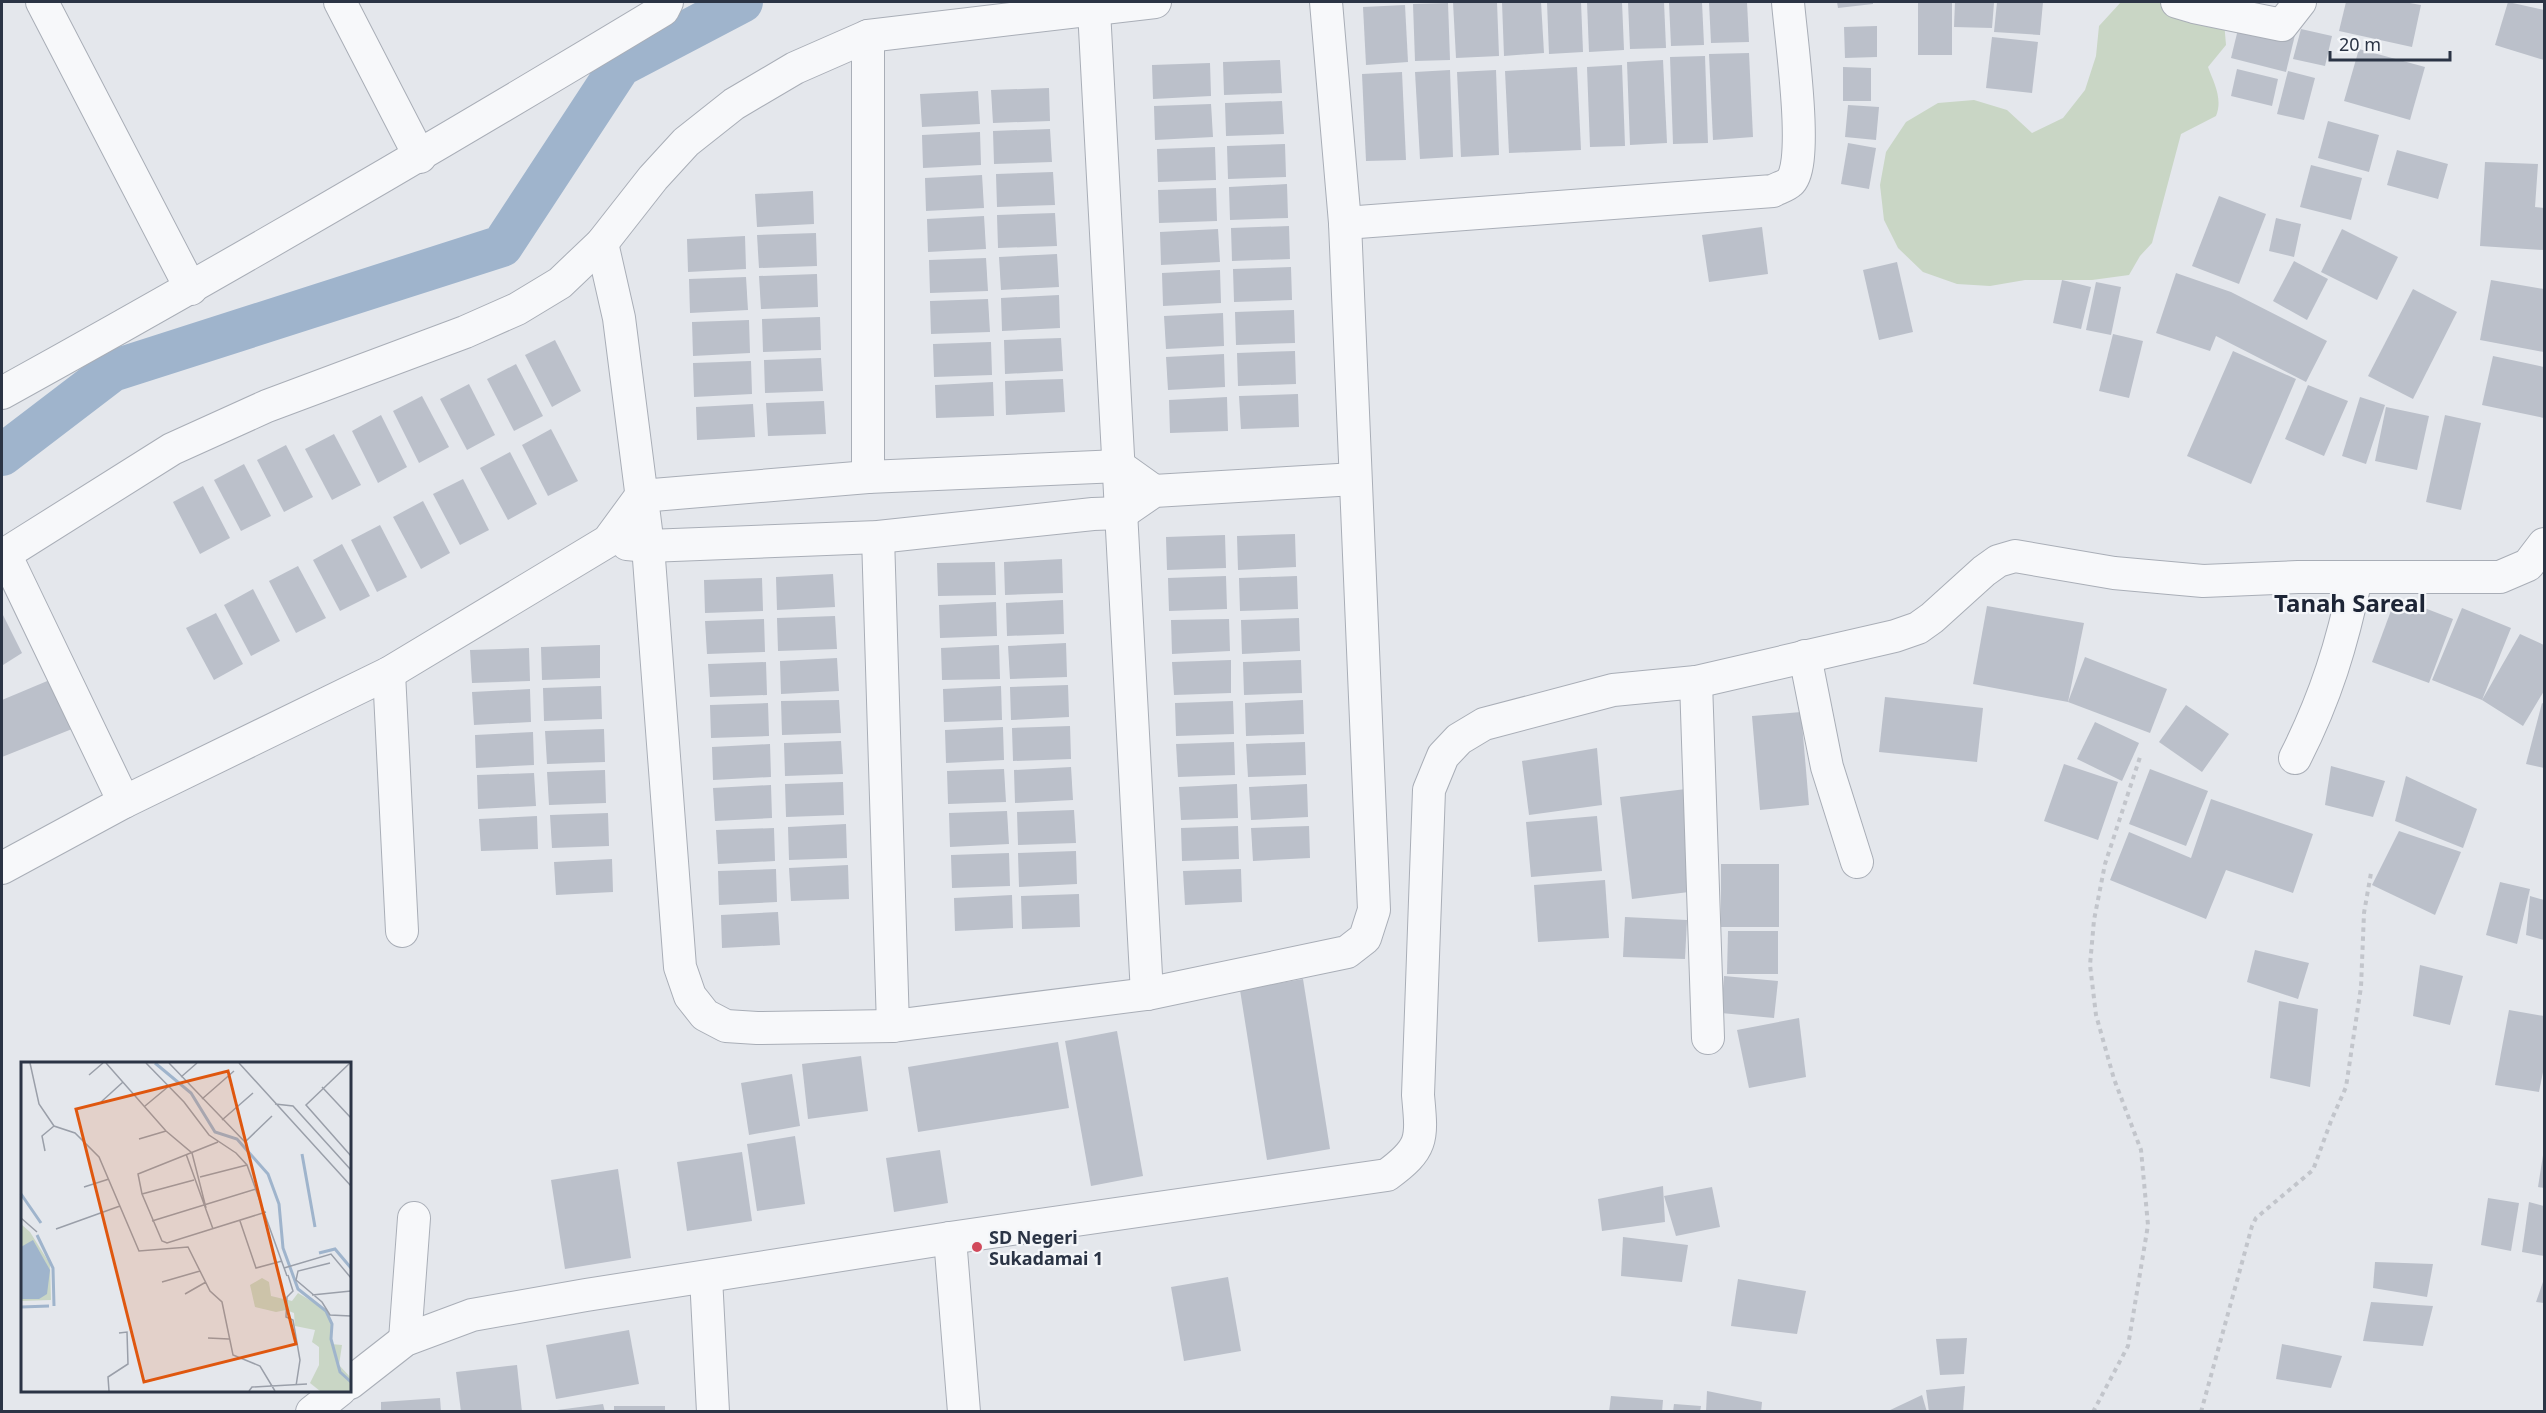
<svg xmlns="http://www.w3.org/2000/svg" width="2546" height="1413" font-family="'Noto Sans',sans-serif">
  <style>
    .green { fill: #c9d6c5 }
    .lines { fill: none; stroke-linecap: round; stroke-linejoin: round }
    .canal { stroke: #9fb4cc; stroke-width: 42 }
    .building { fill: #bbc0ca }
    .street-casing { stroke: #a9aeb7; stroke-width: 34 }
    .path { stroke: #c2c5cb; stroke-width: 4; stroke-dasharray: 4.5 4.5; stroke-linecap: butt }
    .street { stroke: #f7f8fa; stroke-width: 32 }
    .poi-dot { fill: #d1495b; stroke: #f4f6f9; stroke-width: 2 }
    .labels { text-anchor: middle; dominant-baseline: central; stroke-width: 4.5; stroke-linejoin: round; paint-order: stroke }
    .poi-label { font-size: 18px; font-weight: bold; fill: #2b3445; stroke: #f4f6f9; text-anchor: start }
    .district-label { font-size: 24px; font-weight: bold; fill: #1d2536; stroke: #f4f6f9 }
    .inset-river { fill: none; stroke: #9fb4cc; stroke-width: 3 }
    .inset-road { fill: none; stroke: #9a9fa9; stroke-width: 1.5 }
    .view { fill: #df570f; fill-opacity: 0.15; stroke: #df570f; stroke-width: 3 }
    .inset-edge { fill: none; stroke: #2b3445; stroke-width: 3 }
  </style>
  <rect width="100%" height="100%" fill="#e4e7ec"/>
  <path class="green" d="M2121 2H2244L2223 10 2226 45 2208 67C2214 83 2223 99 2216 116L2181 134 2152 243 2140 256 2129 275 2092 280H2025L1990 286 1957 284 1923 272 1898 248 1884 220 1880 185 1886 152 1906 122 1938 103 1974 100 2007 110 2032 133 2063 118 2085 90 2096 56 2099 26Z"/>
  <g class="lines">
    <path class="canal" d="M2 455 112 371 502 246 620 66 742 2"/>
  </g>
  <g class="building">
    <path d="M1453 2H1497L1499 56 1456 58Z"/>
    <path d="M1502 2H1541L1544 53 1504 56Z"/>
    <path d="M1547 2H1581L1583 52 1549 54Z"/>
    <path d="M1587 2H1622L1624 50 1589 52Z"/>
    <path d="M1628 2H1664L1666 48 1630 49Z"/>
    <path d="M1669 2H1702L1704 45 1671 46Z"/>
    <path d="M1709 2H1747L1749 42 1711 43Z"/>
    <path d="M1837 2H1873V4L1838 8Z"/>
    <rect x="1918" y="2" width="34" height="53"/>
    <path d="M1955 2 1994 3 1992 28 1954 27Z"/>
    <path d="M1997 2H2043L2040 35 1994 32Z"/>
    <path d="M2346 2H2404L2421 5 2412 47 2339 31Z"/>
    <path d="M2508 2 2544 10V60L2495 45Z"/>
    <path d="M1448 3 1450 60 1415 61 1413 4Z"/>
    <path d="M1405 5 1408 62 1366 65 1363 7Z"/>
    <path d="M2240 21 2295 35 2286 72 2231 58Z"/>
    <path d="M1877 26V57L1845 58 1844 27Z"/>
    <path d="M2301 29 2332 36 2325 66 2293 59Z"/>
    <path d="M1992 37 2038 42 2032 93 1986 88Z"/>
    <path d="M2359 49 2425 67 2410 120 2344 101Z"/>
    <path d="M1749 53 1753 137 1713 140 1709 54Z"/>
    <path d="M1705 56 1708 143 1673 144 1670 57Z"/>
    <path d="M1280 60 1282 93 1224 95 1223 62Z"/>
    <path d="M1663 60 1667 143 1630 145 1627 62Z"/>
    <path d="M1210 63 1211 96 1153 99 1152 65Z"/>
    <path d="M1622 65 1625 146 1590 147 1587 67Z"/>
    <path d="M1577 67 1581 150 1509 153 1505 71Z"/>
    <path d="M1843 67 1871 68V101H1843Z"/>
    <path d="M2237 69 2278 79 2272 106 2231 96Z"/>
    <path d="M1450 70 1453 157 1420 159 1415 72Z"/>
    <path d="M1496 70 1499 155 1461 157 1457 72Z"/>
    <path d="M2288 71 2315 78 2304 120 2277 114Z"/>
    <path d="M1402 72 1406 160 1366 161 1362 74Z"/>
    <path d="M1049 88 1050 121 993 123 991 90Z"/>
    <path d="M978 91 980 124 922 127 920 94Z"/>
    <path d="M1282 101 1284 134 1226 136 1225 103Z"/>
    <path d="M1211 104 1213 137 1155 140 1154 106Z"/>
    <path d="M1848 105 1879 107 1876 140 1845 137Z"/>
    <path d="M2328 121 2379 135 2369 172 2318 158Z"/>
    <path d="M1050 129 1052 162 994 164 993 131Z"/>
    <path d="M980 132 981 165 923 168 922 135Z"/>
    <path d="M1848 143 1876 148 1869 189 1841 184Z"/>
    <path d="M1285 144 1286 177 1228 179 1227 146Z"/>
    <path d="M1215 147 1216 180 1158 182 1157 149Z"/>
    <path d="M2397 150 2448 164 2438 199 2387 185Z"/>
    <path d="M2485 162 2538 164 2535 207 2544 208V250L2480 246Z"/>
    <path d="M2311 165 2362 178 2351 220 2300 207Z"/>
    <path d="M1053 172 1055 205 997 207 996 174Z"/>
    <path d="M982 175 984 208 926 211 925 178Z"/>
    <path d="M1287 184 1288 218 1230 220 1229 187Z"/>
    <path d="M1216 188 1217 221 1159 223 1158 190Z"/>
    <path d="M813 191 814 224 757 227 755 194Z"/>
    <path d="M2219 196 2266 214 2239 284 2192 266Z"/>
    <path d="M1055 213 1057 246 998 248 997 215Z"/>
    <path d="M984 216 986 249 928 252 927 219Z"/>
    <path d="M2276 218 2301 224 2294 257 2269 251Z"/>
    <path d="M1289 226 1290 259 1232 261 1231 228Z"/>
    <path d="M1762 227 1768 274 1709 282 1702 235Z"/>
    <path d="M1218 229 1220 262 1161 265 1160 232Z"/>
    <path d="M2342 229 2398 257 2377 300 2321 272Z"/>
    <path d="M816 233 817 266 759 268 757 235Z"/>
    <path d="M745 236 746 269 688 272 687 239Z"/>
    <path d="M1057 254 1059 287 1001 290 999 257Z"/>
    <path d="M986 258 988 291 930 293 929 260Z"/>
    <path d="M2294 261 2328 279 2307 320 2273 301Z"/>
    <path d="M1897 262 1913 332 1879 340 1863 270Z"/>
    <path d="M1291 267 1292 300 1234 302 1233 269Z"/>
    <path d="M1220 270 1221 303 1163 306 1162 273Z"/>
    <path d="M2176 273 2231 292 2327 341 2306 382 2216 336 2210 351 2156 333Z"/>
    <path d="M817 274 818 307 761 309 759 276Z"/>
    <path d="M746 277 748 310 690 313 689 279Z"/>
    <path d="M2062 280 2091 287 2081 329 2053 323Z"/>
    <path d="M2491 280 2544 289V352L2480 340Z"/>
    <path d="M2096 282 2121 287 2111 335 2086 330Z"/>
    <path d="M2413 289 2457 312 2413 399 2368 376Z"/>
    <path d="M1059 295 1060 328 1002 331 1001 298Z"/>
    <path d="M988 299 990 332 931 334 930 301Z"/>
    <path d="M1294 310 1295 343 1236 345 1235 312Z"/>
    <path d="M1223 313 1224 346 1166 349 1164 316Z"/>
    <path d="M820 317 821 350 763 352 762 319Z"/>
    <path d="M749 320 750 353 693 356 692 322Z"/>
    <path d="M2113 334 2143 341 2129 398 2099 391Z"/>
    <path d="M1061 338 1063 371 1005 374 1004 340Z"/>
    <path d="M555 340 581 391 552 407 525 355Z"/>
    <path d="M991 342 992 375 934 377 933 344Z"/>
    <path d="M1295 351 1296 384 1238 386 1237 353Z"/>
    <path d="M2233 351 2296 379 2251 484 2187 456Z"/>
    <path d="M1224 354 1225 387 1168 390 1166 357Z"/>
    <path d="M2493 356 2544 367V418L2482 405Z"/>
    <path d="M821 358 823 391 765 393 764 360Z"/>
    <path d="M751 361 752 394 694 397 693 363Z"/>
    <path d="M516 364 543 416 514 431 487 379Z"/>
    <path d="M1063 379 1065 412 1006 415 1005 381Z"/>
    <path d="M993 382 994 416 936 418 935 385Z"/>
    <path d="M469 384 495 435 467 450 440 399Z"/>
    <path d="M2308 385 2348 401 2324 456 2285 439Z"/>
    <path d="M1298 394 1299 427 1241 429 1239 396Z"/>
    <path d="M422 396 449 447 419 463 393 411Z"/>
    <path d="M1227 397 1228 431 1170 433 1169 400Z"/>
    <path d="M2360 397 2385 405 2366 464 2342 456Z"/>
    <path d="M824 401 826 434 768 436 766 403Z"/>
    <path d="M753 404 755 437 697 440 696 407Z"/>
    <path d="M2386 407 2429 416 2417 470 2375 461Z"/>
    <path d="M381 415 407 467 378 483 352 431Z"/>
    <path d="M2445 415 2481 423 2461 510 2426 502Z"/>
    <path d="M551 429 578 481 548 496 522 445Z"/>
    <path d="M334 434 361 485 332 500 305 449Z"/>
    <path d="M286 445 313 497 284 512 257 460Z"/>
    <path d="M510 452 537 504 508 520 480 468Z"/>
    <path d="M244 464 271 516 241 531 214 480Z"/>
    <path d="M463 479 489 530 460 545 433 494Z"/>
    <path d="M203 486 230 538 200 554 173 502Z"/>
    <path d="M423 501 450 553 421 569 393 517Z"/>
    <path d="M380 525 407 577 377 592 351 540Z"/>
    <path d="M1295 534 1296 567 1238 570 1237 536Z"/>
    <path d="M1225 535 1226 568 1167 570 1166 537Z"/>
    <path d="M342 544 370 596 340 611 313 560Z"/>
    <path d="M1062 559 1063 593 1005 595 1004 562Z"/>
    <path d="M995 562 996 595 938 596 937 563Z"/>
    <path d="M298 566 326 618 296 633 269 581Z"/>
    <path d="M833 574 835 607 777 610 776 577Z"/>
    <path d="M1226 576 1227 609 1169 611 1168 578Z"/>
    <path d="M1297 576 1298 609 1240 611 1239 578Z"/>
    <path d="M762 578 763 611 705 613 704 580Z"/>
    <path d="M253 589 280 641 251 656 224 605Z"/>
    <path d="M2396 597 2453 619 2429 683 2372 662Z"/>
    <path d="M1063 600 1064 634 1007 636 1006 603Z"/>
    <path d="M996 602 997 636 940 638 939 605Z"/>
    <path d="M1987 606 2084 623 2068 702 1973 684Z"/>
    <path d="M2462 608 2511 628 2482 700 2520 634 2544 645V691L2523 726 2482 700 2432 680Z"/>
    <path d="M2 613 22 653 3 665 2 663Z"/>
    <path d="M216 613 243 664 214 680 186 628Z"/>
    <path d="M835 616 837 649 778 651 777 618Z"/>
    <path d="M1299 618 1300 651 1242 654 1241 620Z"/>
    <path d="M764 619 765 652 707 654 705 621Z"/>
    <path d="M1229 619 1230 651 1172 654 1171 620Z"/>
    <path d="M1066 643 1067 677 1010 679 1008 646Z"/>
    <path d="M600 645V678L542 680 541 647Z"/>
    <path d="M999 645 1000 679 942 680 941 648Z"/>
    <path d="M529 648 530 681 472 683 470 650Z"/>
    <path d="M2085 657 2167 689 2150 733 2068 702Z"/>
    <path d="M837 658 839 691 781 694 780 661Z"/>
    <path d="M1231 660V693L1174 695 1172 662Z"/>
    <path d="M1301 660 1302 693 1244 695 1243 662Z"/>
    <path d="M766 662 767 695 710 697 708 664Z"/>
    <path d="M52 679 72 729 2 757V700Z"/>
    <path d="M1068 685 1069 717 1011 720 1010 687Z"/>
    <path d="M601 686 602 719 544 721 543 688Z"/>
    <path d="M1001 686 1002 720 944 722 943 689Z"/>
    <path d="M530 689 531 722 474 725 472 692Z"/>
    <path d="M1885 697 1983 708 1977 762 1879 752Z"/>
    <path d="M839 700 841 733 782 735 781 701Z"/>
    <path d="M1303 700 1304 734 1246 736 1245 703Z"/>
    <path d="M1233 701 1234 734 1176 736 1175 703Z"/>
    <path d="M768 703 769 736 711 738 710 705Z"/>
    <path d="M2542 703 2544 704V768L2526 764Z"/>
    <path d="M2186 705 2229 734 2202 772 2159 742Z"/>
    <path d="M1801 712 1809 805 1760 810 1752 716Z"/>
    <path d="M2095 722 2139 743 2122 781 2077 759Z"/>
    <path d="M1070 726 1071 759 1013 761 1012 728Z"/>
    <path d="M1003 727 1004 760 946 763 945 730Z"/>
    <path d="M604 729 605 762 547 764 545 731Z"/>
    <path d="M533 732 534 765 476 768 475 735Z"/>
    <path d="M841 741 843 774 785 776 784 743Z"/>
    <path d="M1234 742 1235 775 1178 777 1176 744Z"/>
    <path d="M1305 742 1306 775 1248 777 1246 744Z"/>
    <path d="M770 744 771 777 713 780 712 747Z"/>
    <path d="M1597 748 1602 805 1529 815 1522 761Z"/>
    <path d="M2064 764 2118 782 2098 840 2044 821Z"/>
    <path d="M2331 766 2385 781 2373 817 2325 805Z"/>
    <path d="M1071 767 1073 800 1015 803 1014 770Z"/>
    <path d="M1004 769 1006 802 948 804 947 771Z"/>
    <path d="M2150 769 2208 791 2186 846 2129 824Z"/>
    <path d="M605 770 606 803 549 805 547 772Z"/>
    <path d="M534 773 536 806 478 809 477 775Z"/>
    <path d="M2406 776 2477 809 2463 848 2395 821Z"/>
    <path d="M843 782 844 815 786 817 785 784Z"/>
    <path d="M1237 784 1238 818 1181 820 1179 787Z"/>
    <path d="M1307 784 1308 817 1251 820 1249 787Z"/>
    <path d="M771 785 772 818 715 821 713 788Z"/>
    <path d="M1686 789 1697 891 1632 899 1620 797Z"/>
    <path d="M2211 799 2313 834 2293 893 2226 870 2206 919 2110 880 2129 832 2191 858Z"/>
    <path d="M1074 810 1076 843 1018 845 1017 812Z"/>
    <path d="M1007 811 1009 844 950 847 949 813Z"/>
    <path d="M608 813 609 846 552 848 550 815Z"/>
    <path d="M537 816 538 849 481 851 479 819Z"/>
    <path d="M1597 816 1602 871 1531 877 1526 822Z"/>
    <path d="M846 824 847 858 789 860 788 827Z"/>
    <path d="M1238 826 1239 859 1182 861 1181 828Z"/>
    <path d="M1309 826 1310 858 1253 861 1251 828Z"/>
    <path d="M774 828 775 861 718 864 716 830Z"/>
    <path d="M2399 831 2461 852 2435 915 2372 885Z"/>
    <path d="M1076 851 1077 884 1019 887 1018 853Z"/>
    <path d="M1009 853 1010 886 952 888 951 855Z"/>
    <path d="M612 859 613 892 556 895 554 862Z"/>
    <rect x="1721" y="864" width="58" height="63"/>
    <path d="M848 865 849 899 791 901 789 868Z"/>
    <path d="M776 869 777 902 719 905 718 871Z"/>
    <path d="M1241 869 1242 902 1185 905 1183 871Z"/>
    <path d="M1605 880 1609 938 1538 942 1534 885Z"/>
    <path d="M2500 882 2530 889 2517 944 2486 935Z"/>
    <path d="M1079 894 1080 927 1022 929 1021 896Z"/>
    <path d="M1012 895 1013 928 955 931 954 898Z"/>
    <path d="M2530 896 2544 900V940L2526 935Z"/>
    <path d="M778 912 780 945 722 948 721 915Z"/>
    <path d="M1625 917 1687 920 1685 959 1623 957Z"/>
    <path d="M1728 931H1778V974H1727Z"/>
    <path d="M2255 950 2309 963 2298 999 2247 982Z"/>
    <path d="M2420 965 2463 976 2450 1025 2413 1016Z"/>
    <path d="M1724 976 1778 981 1774 1018 1721 1013Z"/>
    <path d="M1303 979 1330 1149 1267 1160 1240 990Z"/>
    <path d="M2279 1001 2318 1009 2310 1087 2270 1078Z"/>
    <path d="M2509 1010 2544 1016V1067L2539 1092 2495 1085Z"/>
    <path d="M1799 1018 1806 1077 1749 1088 1737 1030Z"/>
    <path d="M1117 1031 1143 1176 1091 1186 1065 1041Z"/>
    <path d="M1058 1042 1069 1108 918 1132 908 1067Z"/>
    <path d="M861 1056 868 1111 808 1119 802 1064Z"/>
    <path d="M792 1074 800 1126 749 1135 741 1083Z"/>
    <path d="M795 1136 805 1204 757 1211 747 1144Z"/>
    <path d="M940 1150 948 1203 894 1212 886 1158Z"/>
    <path d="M742 1152 752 1221 687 1231 677 1162Z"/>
    <path d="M2543 1155H2544V1188L2538 1187Z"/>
    <path d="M618 1169 631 1258 565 1269 551 1180Z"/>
    <path d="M1663 1186 1665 1222 1602 1231 1598 1199Z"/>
    <path d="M1712 1187 1720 1227 1676 1236 1664 1196Z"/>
    <path d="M2488 1198 2519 1203 2511 1251 2481 1245Z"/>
    <path d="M2529 1202 2544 1206V1256L2522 1252Z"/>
    <path d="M1623 1237 1688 1245 1682 1282 1621 1276Z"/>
    <path d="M2375 1262 2433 1264 2427 1297 2373 1288Z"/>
    <path d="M1228 1277 1241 1351 1184 1361 1171 1287Z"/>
    <path d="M1738 1279 1806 1291 1797 1334 1731 1326Z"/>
    <path d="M2544 1279V1303L2536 1302Z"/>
    <path d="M2371 1302 2433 1306 2423 1346 2363 1341Z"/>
    <path d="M629 1330 639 1384 556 1399 546 1345Z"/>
    <path d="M1967 1338 1964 1374 1940 1375 1936 1339Z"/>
    <path d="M2282 1344 2342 1356 2331 1388 2276 1379Z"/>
    <path d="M517 1365 522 1412H461L456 1372Z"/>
    <path d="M1965 1386 1963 1412H1929L1926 1390Z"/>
    <path d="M1707 1391 1762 1402 1761 1412H1706Z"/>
    <path d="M1922 1395 1927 1412H1886Z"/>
    <path d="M1611 1396 1663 1400 1662 1412H1609Z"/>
    <path d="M440 1398 441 1412H381V1402Z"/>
    <path d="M603 1404 605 1412H557V1410Z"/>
    <path d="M1674 1404 1701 1406 1700 1412H1673Z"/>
    <rect x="614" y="1406" width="51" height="6"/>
  </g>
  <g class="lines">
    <defs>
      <g id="street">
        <path d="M42 2 191 289"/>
        <path d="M340 2 420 157"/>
        <path d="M2177 2 2194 7 2282 25 2300 2"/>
        <path d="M1094 10 1147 994"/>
        <path d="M868 36V477"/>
        <path d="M1345 223 1773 191C1778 188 1786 186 1790 182 1810 165 1790 32 1788 2"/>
        <path d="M602 243 619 318 648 546 680 967 690 996 705 1015 726 1026 757 1028 893 1026 1147 994 1347 952 1365 938 1374 910 1345 223 1326 2"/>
        <path d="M2 393C225 270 444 142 663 10L667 2"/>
        <path d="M878 537 893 1026"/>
        <path d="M627 544 648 546 878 537 1093 514 1122 513 1154 491 1355 479"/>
        <path d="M5 554 124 802"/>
        <path d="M2 556 172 449 267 406 465 332 517 309 560 283 602 243 653 178 686 142 734 104 795 68 868 36 1155 2"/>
        <path d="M1805 656 1827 767 1857 862"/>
        <path d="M389 673 402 931"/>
        <path d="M1696 682 1708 1038"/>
        <path d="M2295 758C2326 697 2342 644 2356 578"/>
        <path d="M2 868 124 802 389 673 608 541 641 496 868 477 1119 466 1154 491"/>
        <path d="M950 1238 964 1412"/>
        <path d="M706 1277 713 1412"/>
        <path d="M405 1340 414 1218"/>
        <path d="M350 1383 405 1340 472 1315 586 1295 950 1238 1387 1175C1424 1148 1422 1139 1418 1095L1429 790 1443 756 1459 739 1484 724 1613 690 1696 682 1895 636 1918 628 1932 618 1984 571 1998 561 2015 556 2114 573 2203 581 2298 577H2500L2528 565 2544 544"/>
        <path d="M312 1412 340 1390"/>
      </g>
    </defs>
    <use href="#street" class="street-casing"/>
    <g class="path">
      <path d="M2093 1412 2128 1346 2148 1225 2141 1150 2114 1079 2096 1015 2090 965 2094 920 2105 864 2141 754"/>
      <path d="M2201 1412 2252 1226 2256 1218 2313 1170 2331 1121 2346 1087 2361 987 2364 913 2371 873"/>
    </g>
    <use href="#street" class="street"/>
  </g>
  <circle class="poi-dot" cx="977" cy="1247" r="6"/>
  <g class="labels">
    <g class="poi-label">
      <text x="989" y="1237">SD Negeri<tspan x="989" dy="21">Sukadamai 1</tspan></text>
    </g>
    <g class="district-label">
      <text x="2350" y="602">Tanah Sareal</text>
    </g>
  </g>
  <g transform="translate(21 1062)">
    <rect width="330" height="330" fill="#e4e7ec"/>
    <path d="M0 162 9 170 29 202 30 238 0 239ZM241 216 248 220 250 234 271 239 277 231 302 246 311 259 310 282 321 283 318 303 330 316V329H299L289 321 298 303V285L291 280 294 268 274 264 273 251 265 248 255 250 234 245 229 223Z" fill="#c9d6c5"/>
    <path d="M12 178 29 208 26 232 18 237H0V185Z" fill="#9fb4cc"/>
    <path class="inset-river" d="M134 1 170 31 194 70 216 77 247 112 258 142 262 186 277 227 305 249 311 262 310 277 319 310 330 320M281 92 294 165M0 132 20 161M16 173 32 206 33 244M298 191 314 187 330 206M0 245 28 244"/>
    <path class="inset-road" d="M9 1 18 42 33 64 54 71 78 95 118 189 167 185 189 229 201 240 212 293 239 304 254 329M85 1 145 69 171 91 185 146M125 1 163 40 188 73 215 91 226 103 266 214M148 1 224 80 251 54M218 1 330 124M329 1 285 43 330 94M68 13 82 1M160 15 176 1M301 25 330 56M181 37 213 9M80 40 102 20M254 42 272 44 330 108M124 44 148 24M201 58 232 31M118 77 145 69M197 80 117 112 121 132 141 179 146 181 245 150M24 89 21 74 33 64M165 92 192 167M179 115 226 103M63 125 88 117M121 132 173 118M0 156 16 170M131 159 235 127M219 159 235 206 261 199M35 167 99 144M309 201 277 209 275 218 301 240 309 253 330 254M263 206 310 192 330 216M267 213 272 229 266 235 265 255 272 258 279 298 275 324M141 220 179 209M164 232 185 220M291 233 330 229M187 276 208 277M88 329 87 315 107 302 106 270 98 271M228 329 231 325 286 322"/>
    <path class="view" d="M207 9 275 282 123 320 55 47Z"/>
    <rect width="330" height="330" class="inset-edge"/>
  </g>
  <rect width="2546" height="1413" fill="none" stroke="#2b3445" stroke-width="6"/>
  <path d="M2330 51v9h120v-9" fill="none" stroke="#2b3445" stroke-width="3"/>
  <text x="2339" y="51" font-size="18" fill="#2b3445" stroke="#f4f6f9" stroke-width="4.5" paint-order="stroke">20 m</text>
</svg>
